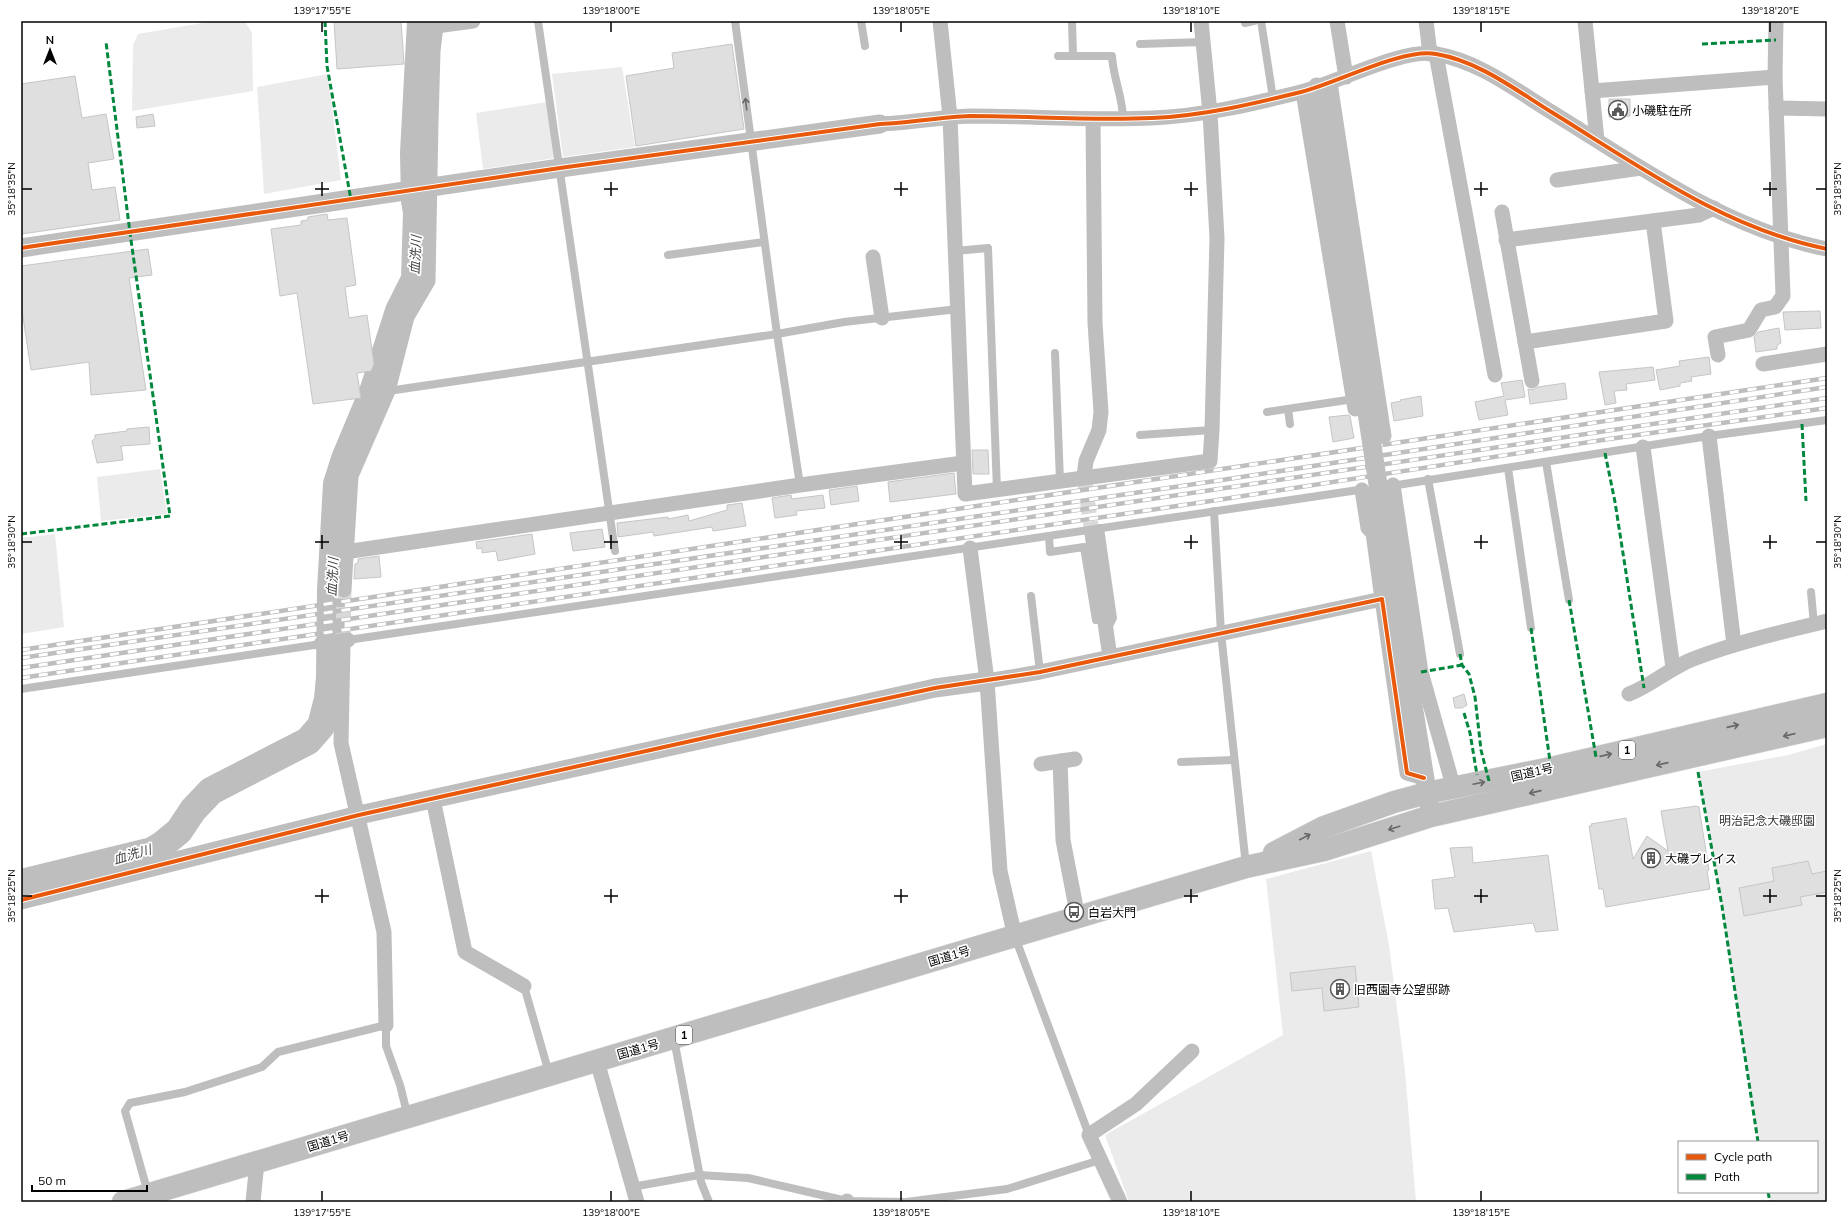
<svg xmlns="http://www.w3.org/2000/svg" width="1848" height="1223" font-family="Mulish,'Noto Sans JP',sans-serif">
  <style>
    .green { fill: #ebebeb }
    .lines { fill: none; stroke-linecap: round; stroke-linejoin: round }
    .river { stroke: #bebebe; stroke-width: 28 }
    .building { fill: #dfdfdf; stroke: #c6c6c6 }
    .minor-tunnel { stroke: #d9d9d9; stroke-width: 15; stroke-dasharray: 15 8; stroke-linecap: butt }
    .trunk-casing { stroke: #dbdbdb; stroke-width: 23 }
    .service { stroke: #bebebe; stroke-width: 8 }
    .minor { stroke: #bebebe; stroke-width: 15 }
    .tertiary { stroke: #bebebe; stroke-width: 19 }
    .trunk { stroke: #bebebe; stroke-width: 22 }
    .rail-casing { stroke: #bebebe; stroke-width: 4.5 }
    .rail { stroke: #fff; stroke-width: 3; stroke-dasharray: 9; stroke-linecap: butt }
    .minor-bridge { stroke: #bebebe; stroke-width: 15 }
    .tertiary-bridge { stroke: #bebebe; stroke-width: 19 }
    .quiet { stroke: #00873e; stroke-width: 3; stroke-dasharray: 6 3; stroke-linecap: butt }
    .cycleway-casing { stroke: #fff; stroke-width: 6 }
    .cycleway { stroke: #e8590c; stroke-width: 4 }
    .oneway { stroke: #686868 }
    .ticks { fill: none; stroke: #000; stroke-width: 1.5 }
    .labels { text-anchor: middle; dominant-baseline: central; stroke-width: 3.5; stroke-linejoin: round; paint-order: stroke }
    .shield { fill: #fff; stroke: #4c4c4c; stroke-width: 1 }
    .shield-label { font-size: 11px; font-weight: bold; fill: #000 }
    .poi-label { font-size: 12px; fill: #000; stroke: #fff; text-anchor: start }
    .street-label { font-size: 12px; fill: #000; stroke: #fff }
    .park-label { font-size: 12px; fill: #323232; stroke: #fff }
    .water-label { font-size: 13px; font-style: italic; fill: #434343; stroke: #fff }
    .neatline { fill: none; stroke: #000; stroke-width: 1.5 }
    .ticks-label { font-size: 10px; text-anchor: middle; fill: #000 }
  </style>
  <rect width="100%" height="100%" fill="#fff"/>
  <g class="green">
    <path d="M214 21H238L246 23 252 33 253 91 132 111 133 45 138 34Z"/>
    <path d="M622 67 635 147 563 157 552 74Z"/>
    <path d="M328 74 341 180 264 194 257 87Z"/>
    <path d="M547 102 555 158 483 169 476 113Z"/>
    <path d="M160 469 167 514 101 521 97 477Z"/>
    <path d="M55 534 64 627 21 634V538Z"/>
    <path d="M1827 744V1202H1770L1768 1192H1817V1142H1758L1722 906 1698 772 1788 755Z"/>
    <path d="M1371 851 1389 945 1405 1071 1416 1202H1129L1105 1135 1283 1035 1266 879Z"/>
  </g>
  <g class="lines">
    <path class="river" d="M21 883 152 851 162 845 179 831 193 810 211 791 308 741 321 726 328 699 330 677 331 590 337 484 345 459 373 392 399 311 415 279 417 212 415 201 414 153 421 21"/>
  </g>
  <g class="building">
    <path d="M334 21H401L404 64 337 69Z"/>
    <path d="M732 44 744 129 636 146 626 76 674 68 672 53Z"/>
    <path d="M75 76 82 118 106 114 114 159 88 163 92 190 115 187 120 220 21 234V84Z"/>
    <path d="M1609 99H1630V116L1609 117Z"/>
    <path d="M153 114 155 126 137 128 136 117Z"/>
    <path d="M327 214 328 220 347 218 356 285 345 287 349 318 367 315 374 364 371 371 357 373 361 398 313 404 297 293 280 296 271 229 301 225V221L308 220V217Z"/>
    <path d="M148 249 152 275 129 278 146 390 91 395 89 362 31 370 21 304V266Z"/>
    <path d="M1820 311 1821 328 1785 330 1783 312Z"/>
    <path d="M1779 328 1781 343 1777 345V349L1756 352 1754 337 1758 332Z"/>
    <path d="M1709 357 1711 374 1691 377 1692 381 1680 383V386L1660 390 1656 370 1680 366 1679 361Z"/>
    <path d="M1653 367 1655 380 1626 384 1627 390 1614 391 1616 403 1605 405 1599 372Z"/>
    <path d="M1522 380 1525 397 1505 400 1508 415 1479 420 1475 402 1504 396 1501 383Z"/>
    <path d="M1565 383 1567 399 1530 404 1528 389 1533 390 1538 387Z"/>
    <path d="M1421 396 1423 416 1394 421 1391 403 1401 401 1400 400Z"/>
    <path d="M1348 415 1350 416 1354 438 1333 442 1329 417Z"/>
    <path d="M149 427 150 444 121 446 123 460 97 463 92 441 95 438V435L127 431V429Z"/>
    <path d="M972 450H988L989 474H973Z"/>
    <path d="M954 473 956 494 890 502 888 482Z"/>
    <path d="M857 486 859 501 831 505 829 490Z"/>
    <path d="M791 495 792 499 823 495 825 508 796 511 797 515 775 518 772 498Z"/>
    <path d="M742 503 746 526 713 531 712 527 654 536 653 532 618 537 617 523 668 517V519L688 515 689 521 727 510V505Z"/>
    <path d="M602 529 605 547 573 551 570 533Z"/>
    <path d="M532 534 535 554 498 561 496 551 482 553V548L477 549 476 542Z"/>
    <path d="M379 556 381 577 354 579 355 564 358 563V559Z"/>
    <path d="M1464 694 1467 705 1462 708H1455L1453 698Z"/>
    <path d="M1696 806 1699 807 1709 870 1707 871 1710 889 1606 907 1603 889H1599L1589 826H1592L1591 824 1626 818 1633 859 1647 836 1668 851 1661 811Z"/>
    <path d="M1472 847 1473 863 1548 855 1558 930 1536 932 1533 923 1454 932 1448 908 1435 909 1432 880 1455 877 1450 848Z"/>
    <path d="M1808 861 1812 874 1827 871V892L1800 897 1802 905 1744 916 1739 888 1774 881 1772 868Z"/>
    <path d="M1355 966 1359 1007 1324 1011 1322 988 1292 991 1290 973Z"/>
  </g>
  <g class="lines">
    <g class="minor-tunnel">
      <path d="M1084 476 1092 534"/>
      <path d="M343 645 344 590"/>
    </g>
    <defs>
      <g id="trunk">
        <path d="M1274 853 1324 827 1394 802 1427 793 1551 768 1827 704"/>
        <path d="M123 1202 1246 867 1324 850 1431 816 1827 726"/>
      </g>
    </defs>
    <use href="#trunk" class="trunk-casing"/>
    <g class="service">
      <path d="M538 21 615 551"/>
      <path d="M735 21 777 334 800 485"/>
      <path d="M861 21 865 46"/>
      <path d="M1072 21 1073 56"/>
      <path d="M1261 21 1273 98"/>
      <path d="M1245 23 1254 21"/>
      <path d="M1140 44 1203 42"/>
      <path d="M1058 56H1112C1113 78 1123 97 1123 119"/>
      <path d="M955 251 988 248 997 490"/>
      <path d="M668 255 764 242"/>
      <path d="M1055 353 1060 481"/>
      <path d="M388 391 777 334 844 322 958 309"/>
      <path d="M1288 409 1290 424"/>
      <path d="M1267 412 1354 399"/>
      <path d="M1140 435 1212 430"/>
      <path d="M1546 462 1569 600"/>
      <path d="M1508 468 1531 628"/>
      <path d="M1428 479 1460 654"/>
      <path d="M1391 486 1709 436 1827 420"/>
      <path d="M1214 511 1221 633 1246 866"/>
      <path d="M1100 528 1113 618 1107 630"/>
      <path d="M1049 536 1050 552 1084 547 1096 620"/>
      <path d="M1811 592 1814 625"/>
      <path d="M1031 596 1040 672"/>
      <path d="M348 640 1365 489"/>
      <path d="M21 689 321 644"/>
      <path d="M1181 762 1234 760"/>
      <path d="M1015 937 1089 1135"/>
      <path d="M524 986 549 1073"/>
      <path d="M674 1039 701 1182 709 1202"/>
      <path d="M632 1187 699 1175 748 1178 847 1201 906 1202 1007 1189 1100 1160"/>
      <path d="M148 1193 125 1111 130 1103 185 1092 262 1067 278 1052 386 1025V1046L400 1085 408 1117"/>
    </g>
    <g class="minor">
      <path d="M940 21 950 117 965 494 1210 461 1212 430 1217 238 1210 113 1201 21"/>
      <path d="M1337 21 1346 77"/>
      <path d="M1426 21 1430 54"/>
      <path d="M1585 21 1597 140"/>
      <path d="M1436 54 1495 375"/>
      <path d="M1330 83 1384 436"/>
      <path d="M1592 91 1775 77"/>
      <path d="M1303 92 1355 409"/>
      <path d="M1776 108 1827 109"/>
      <path d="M880 124C910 123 940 117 970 116 1031 116 1091 121 1152 118 1203 116 1252 104 1301 92 1337 83 1402 48 1436 54 1479 61 1517 91 1553 113 1639 166 1726 229 1827 249"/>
      <path d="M1557 180 1641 168"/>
      <path d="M1502 212 1532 381"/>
      <path d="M1506 240 1699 215 1714 208"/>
      <path d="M873 257 882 318"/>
      <path d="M1525 342 1666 321 1653 221"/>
      <path d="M1718 355 1715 337 1749 330 1761 310 1775 307 1783 296 1775 77 1776 21"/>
      <path d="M1763 364 1827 354"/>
      <path d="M1709 436 1734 645"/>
      <path d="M1643 447 1673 668"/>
      <path d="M1084 476 1086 461 1099 430 1101 412 1095 323 1093 119"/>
      <path d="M1393 485 1421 672 1454 789"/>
      <path d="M1362 490 1368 528 1373 533 1382 599"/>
      <path d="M1092 534 1110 657"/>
      <path d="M970 548 987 681 1000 871 1015 937"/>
      <path d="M345 552 800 485 963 463"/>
      <path d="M344 590 351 476 388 391 407 317 428 281 431 122 433 51 436 26 473 21"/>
      <path d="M343 645 341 743 384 932 386 1025"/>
      <path d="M987 681 1040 672 1382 599 1407 773 1424 778"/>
      <path d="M1629 694C1652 685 1670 668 1693 659 1737 642 1782 632 1827 621"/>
      <path d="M1060 761 1063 840 1078 918"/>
      <path d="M1041 764 1075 759"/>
      <path d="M433 799 465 952 524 986"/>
      <path d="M597 1061 637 1202"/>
      <path d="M847 1201 848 1202"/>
      <path d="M253 1202 257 1162"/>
      <path d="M1120 1202 1089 1135 1136 1104 1192 1051"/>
    </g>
    <g class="tertiary">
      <path d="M1317 87 1347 282"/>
      <path d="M21 248 560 168 880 124"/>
      <path d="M1392 576 1431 816"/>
      <path d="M21 900 359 815 935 688 987 681"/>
    </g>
    <use href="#trunk" class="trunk"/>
    <defs>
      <g id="rail">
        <path d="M21 650 1827 378"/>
        <path d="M21 658 1222 480 1827 387"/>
        <path d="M21 668 1827 398"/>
        <path d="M21 678 1224 499 1609 439 1827 408"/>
      </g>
    </defs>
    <use href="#rail" class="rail-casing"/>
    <use href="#rail" class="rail"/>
    <path class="minor-bridge" d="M321 644 348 640"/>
    <path class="tertiary-bridge" d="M1347 282 1392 576"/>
    <g class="quiet">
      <path d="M325 21 327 66 351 200"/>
      <path d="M1702 44 1776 40"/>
      <path d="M1802 424 1806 501"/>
      <path d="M1605 453 1615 502 1644 688"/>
      <path d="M21 534 170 516 130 233 106 42"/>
      <path d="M1569 600 1596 757"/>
      <path d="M1531 628 1551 768"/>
      <path d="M1460 654 1462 665 1469 674 1475 697 1481 750 1489 781"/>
      <path d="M1421 672 1462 665"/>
      <path d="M1464 713 1470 733 1477 775"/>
      <path d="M1698 772 1722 906 1758 1142"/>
      <path d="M1768 1192 1770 1202"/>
    </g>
    <defs>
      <g id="cycleway">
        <path d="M21 248 560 168 880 124C910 123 940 117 970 116 1031 116 1091 121 1152 118 1203 116 1252 104 1301 92 1337 83 1402 48 1436 54 1479 61 1517 91 1553 113 1639 166 1726 229 1827 249"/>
        <path d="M21 900 359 815 727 733 935 688 1040 672 1382 599 1407 773 1424 778"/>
      </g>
    </defs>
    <use href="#cycleway" class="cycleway-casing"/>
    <use href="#cycleway" class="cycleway"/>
  </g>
  <defs><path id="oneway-shaft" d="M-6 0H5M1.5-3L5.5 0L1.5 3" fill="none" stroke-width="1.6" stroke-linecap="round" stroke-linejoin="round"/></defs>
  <g class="oneway">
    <use href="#oneway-shaft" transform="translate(746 104) rotate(-97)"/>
    <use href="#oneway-shaft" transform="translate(1733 726) rotate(-13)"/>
    <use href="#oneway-shaft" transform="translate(1789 735) rotate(167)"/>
    <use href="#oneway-shaft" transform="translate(1606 755) rotate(-13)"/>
    <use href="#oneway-shaft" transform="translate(1662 764) rotate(167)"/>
    <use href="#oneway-shaft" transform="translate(1479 783) rotate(-12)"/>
    <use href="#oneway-shaft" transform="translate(1535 792) rotate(167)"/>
    <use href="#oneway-shaft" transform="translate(1394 828) rotate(162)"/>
    <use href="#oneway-shaft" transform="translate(1305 837) rotate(-27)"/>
  </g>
  <path class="ticks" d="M322 22V32M611 22V32M901 22V32M1191 22V32M1481 22V32M1770 22V32M322 182V196M611 182V196M901 182V196M1191 182V196M1481 182V196M1770 182V196M22 189H32M315 189H329M604 189H618M894 189H908M1184 189H1198M1474 189H1488M1763 189H1777M1816 189H1826M322 535V549M611 535V549M901 535V549M1191 535V549M1481 535V549M1770 535V549M22 542H32M315 542H329M604 542H618M894 542H908M1184 542H1198M1474 542H1488M1763 542H1777M1816 542H1826M322 889V903M611 889V903M901 889V903M1191 889V903M1481 889V903M1770 889V903M22 896H32M315 896H329M604 896H618M894 896H908M1184 896H1198M1474 896H1488M1763 896H1777M1816 896H1826M322 1191V1201M611 1191V1201M901 1191V1201M1191 1191V1201M1481 1191V1201"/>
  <defs>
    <symbol id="civic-ring" viewBox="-11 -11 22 22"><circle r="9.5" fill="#fff" stroke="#595959" stroke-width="1.5"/><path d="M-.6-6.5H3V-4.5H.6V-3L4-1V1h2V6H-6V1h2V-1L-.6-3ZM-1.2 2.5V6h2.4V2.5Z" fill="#595959"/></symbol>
    <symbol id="building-ring" viewBox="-11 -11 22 22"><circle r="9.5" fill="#fff" stroke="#595959" stroke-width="1.5"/><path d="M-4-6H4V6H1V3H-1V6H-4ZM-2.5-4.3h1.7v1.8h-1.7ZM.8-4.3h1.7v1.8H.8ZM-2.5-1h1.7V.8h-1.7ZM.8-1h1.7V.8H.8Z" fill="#595959"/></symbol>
    <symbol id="bus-ring" viewBox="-11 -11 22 22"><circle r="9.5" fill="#fff" stroke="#595959" stroke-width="1.5"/><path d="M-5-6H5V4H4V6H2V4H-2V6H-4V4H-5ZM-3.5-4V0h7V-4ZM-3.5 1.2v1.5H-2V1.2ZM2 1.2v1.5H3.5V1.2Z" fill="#595959"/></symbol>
  </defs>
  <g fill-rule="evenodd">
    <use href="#civic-ring" x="1607" y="99" width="22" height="22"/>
    <use href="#building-ring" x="1640" y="847" width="22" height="22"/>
    <use href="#bus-ring" x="1063" y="901" width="22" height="22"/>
    <use href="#building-ring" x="1329" y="978" width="22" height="22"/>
  </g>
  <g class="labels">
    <g class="shield">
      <rect x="1619" y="741" width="16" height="18" rx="3"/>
      <rect x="676" y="1026" width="16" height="18" rx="3"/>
    </g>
    <g class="shield-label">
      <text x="1627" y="750">1</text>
      <text x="684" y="1035">1</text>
    </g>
    <g class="poi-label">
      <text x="1632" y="110">小磯駐在所</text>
      <text x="1665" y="858">大磯プレイス</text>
      <text x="1088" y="912">白岩大門</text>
      <text x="1354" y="989">旧西園寺公望邸跡</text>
    </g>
    <g class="street-label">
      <text transform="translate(1532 772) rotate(-13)">国道1号</text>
      <text transform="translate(949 956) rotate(-17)">国道1号</text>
      <text transform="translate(638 1049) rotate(-16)">国道1号</text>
      <text transform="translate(328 1141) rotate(-17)">国道1号</text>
    </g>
    <g class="park-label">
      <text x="1767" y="820">明治記念大磯邸園</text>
    </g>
    <g class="water-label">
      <text transform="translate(415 255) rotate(-87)">血洗川</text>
      <text transform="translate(332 577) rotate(-87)">血洗川</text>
      <text transform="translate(132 854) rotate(-16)">血洗川</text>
    </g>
  </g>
  <rect width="1848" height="1223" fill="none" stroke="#ffffff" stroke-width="44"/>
  <rect x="1678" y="1141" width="140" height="52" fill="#ffffff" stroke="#999999"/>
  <rect x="1686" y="1154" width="20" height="6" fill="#e8590c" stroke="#999999"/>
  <text x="1714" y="1161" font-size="12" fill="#000000">Cycle path</text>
  <rect x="1686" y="1174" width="20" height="6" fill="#00873e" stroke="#999999"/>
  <text x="1714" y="1181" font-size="12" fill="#000000">Path</text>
  <g transform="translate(50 50)" stroke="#ffffff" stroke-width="3" paint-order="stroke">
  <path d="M0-3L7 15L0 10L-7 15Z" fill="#000000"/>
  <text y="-6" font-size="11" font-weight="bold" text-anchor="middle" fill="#000000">N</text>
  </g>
  <path d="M32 1185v6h115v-6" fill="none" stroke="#000000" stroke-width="2"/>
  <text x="38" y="1185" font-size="12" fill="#000000" stroke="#ffffff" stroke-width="3" paint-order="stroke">50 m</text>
  <rect x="22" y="22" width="1804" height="1179" class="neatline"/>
  <g class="ticks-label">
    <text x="322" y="14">139°17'55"E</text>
    <text x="611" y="14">139°18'00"E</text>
    <text x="901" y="14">139°18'05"E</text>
    <text x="1191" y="14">139°18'10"E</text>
    <text x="1481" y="14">139°18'15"E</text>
    <text x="1770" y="14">139°18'20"E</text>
    <text transform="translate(11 189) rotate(-90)" y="4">35°18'35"N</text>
    <text transform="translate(1837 189) rotate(-90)" y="4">35°18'35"N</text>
    <text transform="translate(11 542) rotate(-90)" y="4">35°18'30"N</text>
    <text transform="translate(1837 542) rotate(-90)" y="4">35°18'30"N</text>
    <text transform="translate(11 896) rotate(-90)" y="4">35°18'25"N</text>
    <text transform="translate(1837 896) rotate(-90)" y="4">35°18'25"N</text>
    <text x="322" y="1216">139°17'55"E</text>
    <text x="611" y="1216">139°18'00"E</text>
    <text x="901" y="1216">139°18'05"E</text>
    <text x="1191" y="1216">139°18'10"E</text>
    <text x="1481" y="1216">139°18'15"E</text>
  </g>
</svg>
